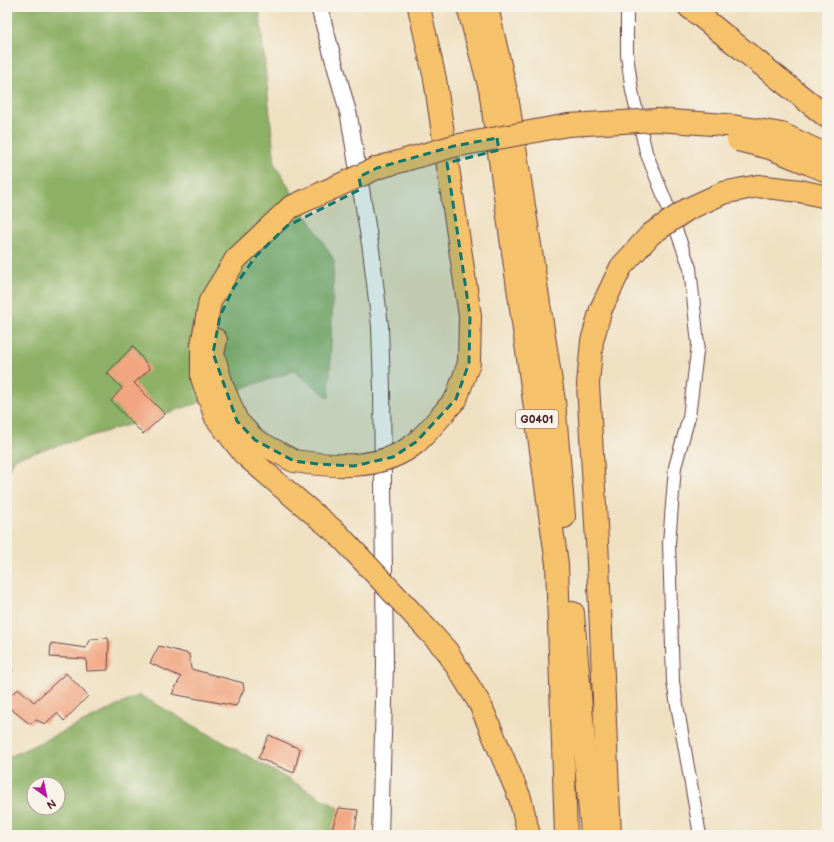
<svg xmlns="http://www.w3.org/2000/svg" width="834" height="842" font-family="'Balsamiq Sans',sans-serif">
  <style>
    .forest { fill: #8cb065; stroke: #6b6848; fill-rule: evenodd }
    .building { fill: #f1a580 }
    .lines { fill: none; stroke-linecap: round; stroke-linejoin: round }
    .minor-casing { stroke: #633c42; stroke-width: 14 }
    .tertiary-casing { stroke: #633c42; stroke-width: 18 }
    .motorway-casing { stroke: #633c42; stroke-width: 24 }
    .minor { stroke: #fff; stroke-width: 12 }
    .tertiary { stroke: #fff; stroke-width: 16 }
    .motorway { stroke: #f5c16b; stroke-width: 22 }
    .motorway-bridge-casing { stroke: #633c42; stroke-width: 24; stroke-linecap: butt }
    .motorway-bridge { stroke: #f5c16b; stroke-width: 22 }
    .marked { fill: #0f766e; fill-opacity: 0.2; stroke: #0f766e; stroke-width: 3; stroke-dasharray: 8 5; stroke-linejoin: round }
    .labels { text-anchor: middle; dominant-baseline: central; stroke-width: 4; stroke-linejoin: round; paint-order: stroke }
    .shield { fill: #f7f3e8; stroke: #7e5f64; stroke-width: 1 }
    .shield-label { font-size: 11px; font-weight: bold; fill: #4a1f2b }
  </style>
  <rect width="100%" height="100%" fill="#f7f3e8"/>
  <filter id="ink" filterUnits="userSpaceOnUse"><feTurbulence type="fractalNoise" baseFrequency=".025" numOctaves="2"/><feDisplacementMap in="SourceGraphic" scale="8" xChannelSelector="R" yChannelSelector="G"/><feConvolveMatrix kernelMatrix="1 2 1 2 8 2 1 2 1" color-interpolation-filters="sRGB"/></filter>
  <filter id="wash" filterUnits="userSpaceOnUse"><feTurbulence type="fractalNoise" baseFrequency=".012" numOctaves="4" result="noise"/><feDisplacementMap in="SourceGraphic" scale="16" xChannelSelector="R" yChannelSelector="G"/><feGaussianBlur stdDeviation="0.9" result="paint"/><feColorMatrix in="noise" values="0 0 0 0 0 0 0 0 0 0 0 0 0 0 0 0 0 1.4 0 .05"/><feComposite in="paint" operator="in"/></filter>
  <g filter="url(#wash)">
    <rect width="100%" height="100%" fill="#efe0c1"/>
    <g class="forest">
      <path d="M7 7H259L275 165 334 260 329 398 294 371 165 414 16 458 7 471Z"/>
      <path d="M140 695 339 808 338 835H7V758ZM34 784H58V808H34Z"/>
    </g>
    <g id="blocks">
      <g class="building">
        <path d="M133 346 150 369 134 383 165 414 143 434 111 401 122 388 107 373Z"/>
        <path d="M108 638 109 643 108 670 87 671 86 659 50 657 51 643 86 648 91 639Z"/>
        <path d="M159 646 189 654 191 669 243 683 244 689 236 706 172 694 181 677 150 663Z"/>
        <path d="M7 665 13 671 7 678Z"/>
        <path d="M66 673 88 696 64 721 57 713 45 724 36 720 30 724 7 706V697L19 689 34 702Z"/>
        <path d="M269 735 300 749 294 773 258 758Z"/>
        <path d="M339 808 358 810 354 835H332L333 826Z"/>
      </g>
    </g>
  </g>
  <g filter="url(#ink)">
    <use href="#blocks" fill-opacity="0" stroke="#633c42" stroke-width="1"/>
    <g class="lines">
      <defs>
        <path id="minor" d="M627 7V55L632 91 646 152 666 202 690 268 698 344 689 417 675 467 669 543 673 682 700 835"/>
        <path id="tertiary" d="M319 7 349 116 371 250 380 326 382 389 385 667 380 835"/>
        <g id="motorway">
          <path d="M419 7 435 79 470 316 469 363 456 399"/>
          <path d="M468 7 490 89 557 564 566 835"/>
          <path d="M487 7 507 96 554 401 564 517"/>
          <path d="M689 7 827 117"/>
          <path d="M810 164 827 171"/>
          <path d="M800 191 827 197"/>
          <path d="M601 309 592 341 588 384 597 541 610 835"/>
          <path d="M216 340 213 353 222 385 237 421 255 440 294 461"/>
          <path d="M282 487 244 454 216 418 202 378V345L210 301 236 259 291 207"/>
          <path d="M573 613 592 835"/>
          <path d="M480 704 520 798 529 835"/>
        </g>
      </defs>
      <use href="#minor" class="minor-casing"/>
      <use href="#tertiary" class="tertiary-casing"/>
      <use href="#motorway" class="motorway-casing"/>
      <use href="#minor" class="minor"/>
      <use href="#tertiary" class="tertiary"/>
      <use href="#motorway" class="motorway"/>
      <defs>
        <g id="motorway-bridge">
          <path d="M738 140 770 148 810 164"/>
          <path d="M291 207 377 168 454 146 568 125 657 120 726 125 782 134 818 151"/>
          <path d="M601 309 621 267 651 234 688 209 723 193 758 186 800 191"/>
          <path d="M294 461C335 467 383 471 417 442 431 429 443 413 456 399"/>
          <path d="M282 487 338 534 414 615 447 651 480 704"/>
        </g>
      </defs>
      <use href="#motorway-bridge" class="motorway-bridge-casing"/>
      <use href="#motorway-bridge" class="motorway-bridge"/>
    </g>
  </g>
  <path class="marked" d="M497 138 499 150 447 163 470 316 469 363 456 399 416 442 393 457 354 466 318 464 294 461 255 440 237 421 213 353 220 316 234 287 256 256 287 226 361 189 359 177 377 168 454 146Z"/>
  <g class="labels">
    <rect class="shield" x="516" y="410" width="42" height="18" rx="3"/>
    <g class="shield-label">
      <text x="537" y="419">G0401</text>
    </g>
  </g>
  <rect width="834" height="842" fill="none" stroke="#f7f3e8" stroke-width="24"/>
  <g transform="translate(46 796) rotate(147)"><circle r="19" fill="#f7f3e8" stroke="#b29e9c"/>
  <path d="M0-3L7 15L0 10L-7 15Z" fill="#b5179e"/>
  <text y="-6" font-size="11" font-weight="bold" text-anchor="middle" fill="#4a1f2b">N</text>
  </g>
</svg>
